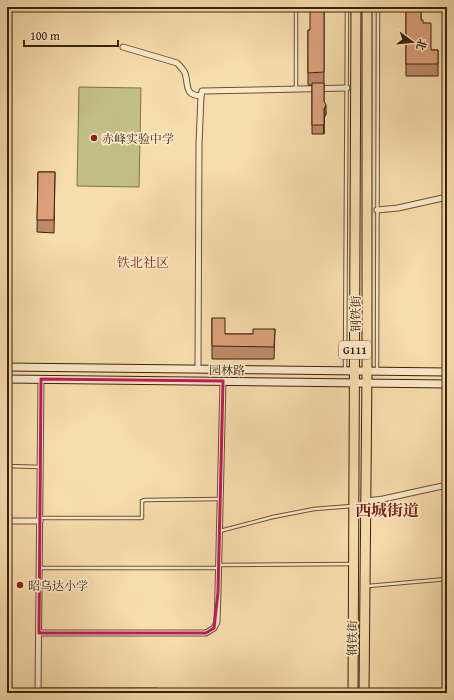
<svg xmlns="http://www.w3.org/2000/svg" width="454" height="700" font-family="'Gentium Book Plus','Noto Serif SC',serif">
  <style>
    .green { fill: #c2bf86; stroke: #7e7149 }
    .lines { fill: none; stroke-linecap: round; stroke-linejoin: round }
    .lane-casing { stroke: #685134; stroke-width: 4.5 }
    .street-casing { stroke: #685134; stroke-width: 7 }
    .secondary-casing { stroke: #39230c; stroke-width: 9 }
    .highway-casing { stroke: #39230c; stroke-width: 11 }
    .lane { stroke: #fae8c9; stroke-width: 2.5 }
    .street { stroke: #fae8c9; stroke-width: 5 }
    .secondary { stroke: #fae8c9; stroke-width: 7 }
    .highway { stroke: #f7dcac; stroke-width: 9 }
    .wall { fill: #bf8a6c; stroke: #39230c }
    .shaded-wall { fill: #9b7158; stroke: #39230c }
    .building { fill: #dea17d; stroke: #39230c }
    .marked { fill: none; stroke: #c2185b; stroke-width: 3; stroke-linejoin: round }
    .poi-dot { fill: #8f2418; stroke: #fae8c9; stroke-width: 1.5 }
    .labels { text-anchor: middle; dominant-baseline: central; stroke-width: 3.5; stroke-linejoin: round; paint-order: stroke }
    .shield { fill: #fae8c9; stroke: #735e45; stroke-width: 1 }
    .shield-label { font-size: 11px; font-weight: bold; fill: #39230c }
    .poi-label { font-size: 12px; fill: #39230c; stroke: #fae8c9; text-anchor: start }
    .street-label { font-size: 12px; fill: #39230c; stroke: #fae8c9 }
    .neighbourhood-label { font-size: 13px; fill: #7a1f14; stroke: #fae8c9 }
    .district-label { font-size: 16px; font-weight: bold; fill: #7a1f14; stroke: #fae8c9 }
  </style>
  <rect width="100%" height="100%" fill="#f7dcac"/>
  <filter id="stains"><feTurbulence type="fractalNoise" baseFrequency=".005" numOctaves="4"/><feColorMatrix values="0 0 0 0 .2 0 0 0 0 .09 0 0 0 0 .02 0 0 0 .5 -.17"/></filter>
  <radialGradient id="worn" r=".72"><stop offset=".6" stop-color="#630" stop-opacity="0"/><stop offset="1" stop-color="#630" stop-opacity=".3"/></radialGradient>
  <path class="green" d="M79 87 141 88 139 187 77 186Z"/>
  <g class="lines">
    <defs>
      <g id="lane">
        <path d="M296 88V7"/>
        <path d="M345 370 347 7"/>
        <path d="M377 371 378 7"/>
        <path d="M7 466 40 467"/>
        <path d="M8 466V420"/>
        <path d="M40 518H142V501L145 500 220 499"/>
        <path d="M220 531 273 517 314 509 352 506"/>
        <path d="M219 565 352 564"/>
        <path d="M39 568H218"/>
        <path d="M368 586 447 579"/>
      </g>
      <g id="street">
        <path d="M123 47 177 63C180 66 183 69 185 73 189 86 184 95 201 96"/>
        <path d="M377 210 398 208 447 197"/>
        <path d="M198 369 199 144 201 96 202 91 347 88"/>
        <path d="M366 501 383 499 447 485"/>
        <path d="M7 521H40"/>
        <path d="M39 633H206L214 628 217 622 218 592 223 381"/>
        <path d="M38 691H156V693"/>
        <path d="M38 693 41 379"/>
      </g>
      <g id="secondary">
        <path d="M7 367 447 372"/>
        <path d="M7 379 447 384"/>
      </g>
      <g id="highway">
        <path d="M353 693 356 7"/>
        <path d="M364 693 367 371V7"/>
      </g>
    </defs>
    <use href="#lane" class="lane-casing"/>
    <use href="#street" class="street-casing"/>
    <use href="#secondary" class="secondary-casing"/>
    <use href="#highway" class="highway-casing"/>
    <use href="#lane" class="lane"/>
    <use href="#street" class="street"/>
    <use href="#secondary" class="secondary"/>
    <use href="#highway" class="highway"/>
  </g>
  <g class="wall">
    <path d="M324 7V101L326 114 324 118V134H312V85H308V30H310Z"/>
    <path d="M406 7H443V10H421V20L423 23 431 50H438V76H406Z"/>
    <path d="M38 172H55L54 233 37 232Z"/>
    <path d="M212 318 225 334H253L275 329 274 359H212Z"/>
  </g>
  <path class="shaded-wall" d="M326 105V114L324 118V134V109Z"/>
  <g class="building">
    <path d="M310 7H324V72L308 73V30H310Z"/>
    <path d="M406 7H421V20H423V23H431V50H438V64H406Z"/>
    <path d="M312 83H324V101L326 105 324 109V125H312Z"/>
    <path d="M38 172H55L54 220H37Z"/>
    <path d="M212 318H225V334H253V329H275L274 347 212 346Z"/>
  </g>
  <path class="marked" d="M41 379 223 381 218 592 214 628 206 633H39Z"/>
  <g class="poi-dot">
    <circle cx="94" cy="138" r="4"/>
    <circle cx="20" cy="585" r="4"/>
  </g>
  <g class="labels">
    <rect class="shield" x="339" y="341" width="32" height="18" rx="3"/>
    <g class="shield-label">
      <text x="355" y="350">G111</text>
    </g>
    <g class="poi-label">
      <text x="102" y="138">赤峰实验中学</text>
      <text x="28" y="585">昭乌达小学</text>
    </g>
    <g class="street-label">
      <text transform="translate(355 314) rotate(-90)">钢铁街</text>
      <text transform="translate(227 370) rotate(1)">园林路</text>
      <text transform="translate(352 638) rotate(-89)">钢铁街</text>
    </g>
    <g class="neighbourhood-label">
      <text x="143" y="262">铁北社区</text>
    </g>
    <g class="district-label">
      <text x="387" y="510">西城街道</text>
    </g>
  </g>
  <rect width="454" height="700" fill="none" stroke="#f7dcac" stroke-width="24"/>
  <rect x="8" y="8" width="438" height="684" fill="none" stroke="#39230c" stroke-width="2"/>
  <rect x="12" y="12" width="430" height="676" fill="none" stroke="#39230c"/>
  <g transform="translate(412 42) rotate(106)" stroke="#fae8c9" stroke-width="3" paint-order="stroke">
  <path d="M0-3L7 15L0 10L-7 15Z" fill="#39230c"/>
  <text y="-6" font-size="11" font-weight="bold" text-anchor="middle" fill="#39230c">北</text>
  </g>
  <path d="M24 40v6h94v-6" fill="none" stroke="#39230c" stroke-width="2"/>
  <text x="30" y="40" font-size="12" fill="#39230c" stroke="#fae8c9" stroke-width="3" paint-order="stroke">100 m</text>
  <rect width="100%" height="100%" filter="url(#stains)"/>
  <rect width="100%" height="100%" fill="url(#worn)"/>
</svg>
